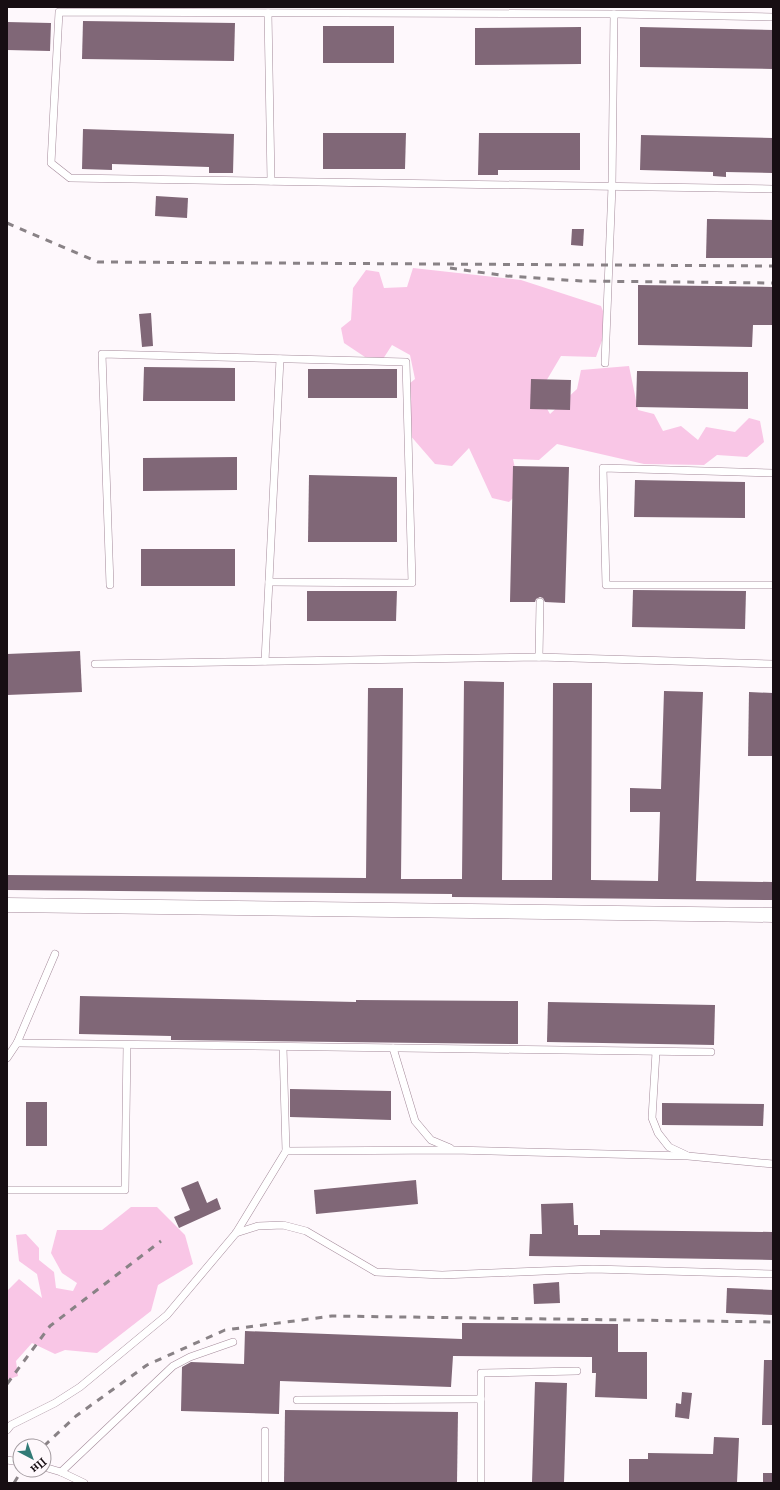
<svg xmlns="http://www.w3.org/2000/svg" width="780" height="1490" font-family="Merriweather,serif">
  <style>
    .green { fill: #f9c6e6 }
    .building { fill: #806777 }
    .lines { fill: none; stroke-linecap: round; stroke-linejoin: round }
    .service-casing { stroke: #a58b9b; stroke-width: 8 }
    .minor-casing { stroke: #a58b9b; stroke-width: 15 }
    .service { stroke: #fff; stroke-width: 7 }
    .minor { stroke: #fff; stroke-width: 14 }
    .rail { stroke: #898286; stroke-width: 3; stroke-dasharray: 7 7; stroke-linecap: butt }
  </style>
  <rect width="100%" height="100%" fill="#fef8fc"/>
  <g class="green">
    <path d="M413 268 521 280 601 306 608 324 596 357 561 356 545 383 534 386 550 414 577 389 581 370 629 366 638 410 654 414 663 431 681 426 698 440 706 427 735 432 749 418 760 421 764 442 747 457 717 455 704 465 644 464 557 444 539 460 513 459 520 491 509 502 492 498 469 448 452 466 435 464 409 434 404 388 415 379 410 355 392 345 383 359H368L344 343 341 328 351 320 353 288 366 270 379 272 384 288 407 287Z"/>
    <path d="M131 1207H157L185 1235 193 1264 158 1285 151 1311 97 1353 65 1350 55 1354 32 1343 16 1361 18 1376 7 1380V1291L19 1279 42 1298 37 1274 19 1261 16 1235 26 1234 39 1248V1260L54 1272 56 1288 73 1291 77 1283 62 1273 51 1253 57 1230H102Z"/>
  </g>
  <g class="building">
    <path d="M83 21 235 23 234 61 82 59Z"/>
    <path d="M7 22 51 23 50 51 7 50Z"/>
    <rect x="323" y="26" width="71" height="37"/>
    <path d="M581 27V64L475 65V28Z"/>
    <path d="M640 27 773 30V69L640 67Z"/>
    <path d="M83 129 234 134 233 173H209V167L112 164V170L82 169Z"/>
    <path d="M323 133H406L405 169H323Z"/>
    <path d="M479 133H580V170H498V175H478Z"/>
    <path d="M641 135 773 138V173L726 172V177L713 176V172L640 170Z"/>
    <path d="M156 196 188 198 187 218 155 216Z"/>
    <path d="M707 219 773 220V258H706Z"/>
    <path d="M572 229H584L583 246 571 245Z"/>
    <path d="M638 285 773 287V325H753L752 347 638 345Z"/>
    <path d="M151 313 153 346 142 347 139 314Z"/>
    <path d="M144 367 235 368V401H143Z"/>
    <rect x="308" y="369" width="89" height="29"/>
    <path d="M637 371 748 372V409L636 407Z"/>
    <path d="M531 379 571 380 570 410 530 409Z"/>
    <path d="M237 457V490L143 491V458Z"/>
    <path d="M513 466 569 467 565 603 545 602 543 598 540 597 536 599 535 602H510Z"/>
    <path d="M309 475 397 477V542H308Z"/>
    <path d="M635 480 745 482V518L634 517Z"/>
    <rect x="141" y="549" width="94" height="37"/>
    <path d="M633 590 746 591 745 629 632 627Z"/>
    <path d="M307 591H397L396 621H307Z"/>
    <path d="M80 651 82 692 7 695V654Z"/>
    <path d="M464 681 504 682 502 880H552L553 683H592L591 880 658 881 660 812H630V788L661 789 664 691 703 692 696 881 773 882V900L452 897V894L7 890V875L366 878 368 688H403L401 879H462Z"/>
    <path d="M749 692 773 693V756H748Z"/>
    <path d="M80 996 356 1002V1000L518 1001V1044L171 1040V1036L79 1034Z"/>
    <path d="M548 1002 715 1005 714 1045 547 1042Z"/>
    <path d="M290 1089 391 1091V1120L290 1117Z"/>
    <rect x="26" y="1102" width="21" height="44"/>
    <path d="M662 1103 764 1104 763 1126 662 1125Z"/>
    <path d="M416 1180 418 1204 316 1214 314 1190Z"/>
    <path d="M198 1181 207 1203 217 1198 221 1209 179 1228 174 1217 190 1210 181 1188Z"/>
    <path d="M573 1203 574 1225H578V1235H600V1230L773 1232V1260L529 1256 530 1234H542L541 1204Z"/>
    <path d="M559 1282 560 1303 534 1304 533 1284Z"/>
    <path d="M727 1288 773 1290V1315L726 1313Z"/>
    <path d="M462 1323 618 1324V1352H647V1399L595 1397 596 1373H592V1357L453 1356 451 1387 280 1381 279 1414 181 1411 182 1367 191 1362 244 1364 245 1331 462 1339Z"/>
    <path d="M764 1360H773V1425H762Z"/>
    <path d="M535 1382 567 1383 564 1483H532Z"/>
    <path d="M682 1392 692 1393 689 1419 675 1417 676 1403 681 1404Z"/>
    <path d="M285 1410 458 1412 457 1483H284Z"/>
    <path d="M714 1437 739 1438 737 1483H629V1459H648V1453L713 1454Z"/>
    <rect x="763" y="1473" width="10" height="10"/>
  </g>
  <g class="lines">
    <defs>
      <g id="service">
        <path d="M268 13 271 181"/>
        <path d="M773 17 614 14 59 12 51 163 70 178 773 189"/>
        <path d="M605 363 612 186 614 14"/>
        <path d="M773 473 603 468 606 585H773"/>
        <path d="M110 585 102 354 406 362 412 583 269 582"/>
        <path d="M539 657 540 602"/>
        <path d="M265 661 280 359"/>
        <path d="M95 664 539 657 773 664"/>
        <path d="M17 1043 711 1052"/>
        <path d="M393 1048 415 1121 431 1140 450 1148"/>
        <path d="M656 1052 652 1118 658 1133 669 1147 686 1155"/>
        <path d="M7 1058 17 1043 55 954"/>
        <path d="M286 1151 454 1150 688 1156 773 1164"/>
        <path d="M7 1190H125L127 1045"/>
        <path d="M236 1233 258 1226 283 1225 306 1231 376 1272 442 1275 593 1269 773 1274"/>
        <path d="M297 1400 481 1399"/>
        <path d="M7 1430 11 1425 55 1403 80 1387 167 1315 236 1233 286 1151 283 1047"/>
        <path d="M7 1460 20 1462"/>
        <path d="M44 1467 61 1472 84 1483"/>
        <path d="M61 1472 173 1366 190 1357 233 1342"/>
        <path d="M265 1483V1431"/>
        <path d="M481 1483V1373L577 1371"/>
      </g>
      <path id="minor" d="M7 905 773 915"/>
    </defs>
    <use href="#service" class="service-casing"/>
    <use href="#minor" class="minor-casing"/>
    <use href="#service" class="service"/>
    <use href="#minor" class="minor"/>
    <g class="rail">
      <path d="M7 223 98 262 773 266"/>
      <path d="M450 268 507 276 581 281 773 283"/>
      <path d="M7 1384 50 1326 161 1241"/>
      <path d="M44 1446 76 1416 147 1365 225 1330 332 1316 773 1322"/>
      <path d="M14 1483 22 1470"/>
    </g>
  </g>
  <rect width="780" height="1490" fill="none" stroke="#170e13" stroke-width="16"/>
  <g transform="translate(32 1458) rotate(139)"><circle r="19" fill="#fef8fc" stroke="#a29a9f"/>
  <path d="M0-3L7 15L0 10L-7 15Z" fill="#317a76"/>
  <text y="-6" font-size="11" font-weight="bold" text-anchor="middle" fill="#170e13">Пн</text>
  </g>
</svg>
